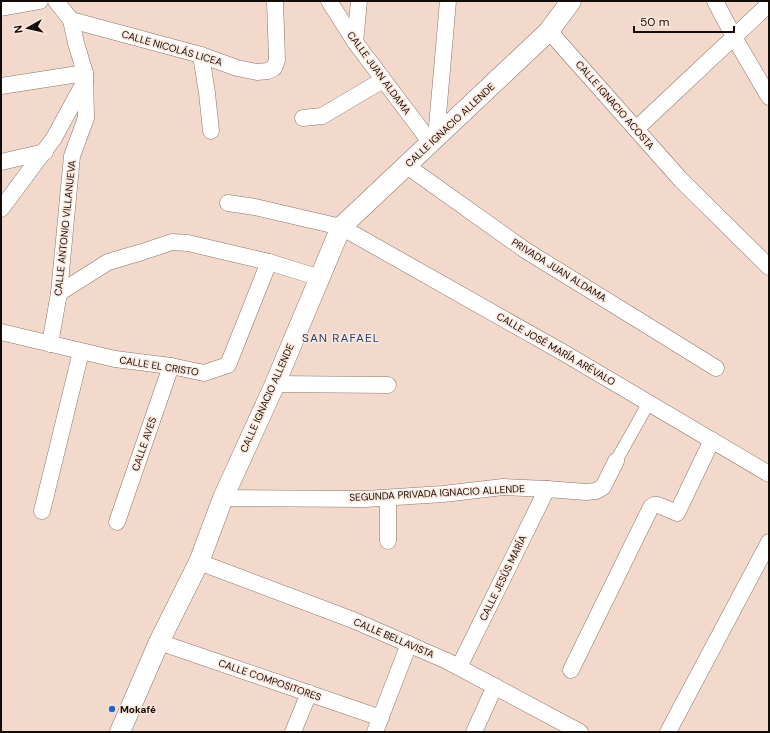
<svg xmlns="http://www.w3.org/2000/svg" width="770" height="733" font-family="'DM Sans',sans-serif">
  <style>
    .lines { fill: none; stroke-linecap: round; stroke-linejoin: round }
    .pedestrian-casing { stroke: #8b7568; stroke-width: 13 }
    .minor-casing { stroke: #8b7568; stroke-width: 17 }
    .tertiary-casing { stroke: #8b7568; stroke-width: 21 }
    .pedestrian { stroke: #fff; stroke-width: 12 }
    .minor { stroke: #fff; stroke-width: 16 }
    .tertiary { stroke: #fff; stroke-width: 20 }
    .poi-dot { fill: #2165d1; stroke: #fce7dc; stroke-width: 1.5 }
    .labels { text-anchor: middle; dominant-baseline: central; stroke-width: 3; stroke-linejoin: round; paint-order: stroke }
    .street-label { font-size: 10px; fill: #140c08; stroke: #fce7dc }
    .poi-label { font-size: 10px; font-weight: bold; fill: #140c08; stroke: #fce7dc; text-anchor: start }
    .quarter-label { font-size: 12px; letter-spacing: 1px; fill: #1f4076; stroke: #fce7dc }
  </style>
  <rect width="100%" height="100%" fill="#f2d9cb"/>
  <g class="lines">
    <defs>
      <path id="pedestrian" d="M616 461 648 404"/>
      <g id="minor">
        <path d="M329 1 355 42 431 143"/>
        <path d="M715 1 734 37 769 97"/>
        <path d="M1 8 40 1"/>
        <path d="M71 20 201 55 237 68 257 72 268 71 274 68 277 60 275 1"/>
        <path d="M549 31 681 180 769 267"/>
        <path d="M355 42 359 1"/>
        <path d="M201 55 207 93 211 131"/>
        <path d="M1 86 85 73"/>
        <path d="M303 118 322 116 383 80"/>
        <path d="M636 129 769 4"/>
        <path d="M436 138 448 1"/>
        <path d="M1 162 45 152"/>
        <path d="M407 166 525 250 716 368"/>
        <path d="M228 203 255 207 341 227 564 353 769 474"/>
        <path d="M1 209 54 138 85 81"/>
        <path d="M59 293 108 262 142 252 172 242 188 243 269 262 320 278"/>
        <path d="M1 332 115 359 171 366 204 373 228 365 269 262"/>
        <path d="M50 344 59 293 72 156 86 118 85 73 76 43 71 20 56 1"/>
        <path d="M275 384 388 385"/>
        <path d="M223 498 365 499 443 494 503 487 547 489 586 492 596 491 603 487 616 461"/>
        <path d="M388 498V541"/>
        <path d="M42 511 81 352"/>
        <path d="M117 522 171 366"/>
        <path d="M199 562 353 620 447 661 580 732"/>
        <path d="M159 642 381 718"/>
        <path d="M459 667 547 489"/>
        <path d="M571 670 651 507 654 505H658L677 513 712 440"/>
        <path d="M293 732 309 693"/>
        <path d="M375 732 409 644"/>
        <path d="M474 732 495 686"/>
        <path d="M668 732 769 542"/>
      </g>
      <path id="tertiary" d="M120 732 159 642 199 562 223 498 275 384 341 227 549 31 571 1"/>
    </defs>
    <use href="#pedestrian" class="pedestrian-casing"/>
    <use href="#minor" class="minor-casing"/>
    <use href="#tertiary" class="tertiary-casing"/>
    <use href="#pedestrian" class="pedestrian"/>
    <use href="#minor" class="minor"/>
    <use href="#tertiary" class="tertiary"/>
  </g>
  <circle class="poi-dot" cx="112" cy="709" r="4"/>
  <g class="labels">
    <g class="street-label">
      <text transform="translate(172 48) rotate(16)">CALLE NICOLÁS LICEA</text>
      <text transform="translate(379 73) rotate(54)">CALLE JUAN ALDAMA</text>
      <text transform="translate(615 105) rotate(49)">CALLE IGNACIO ACOSTA</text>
      <text transform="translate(450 125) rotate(-43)">CALLE IGNACIO ALLENDE</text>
      <text transform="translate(65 228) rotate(-84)">CALLE ANTONIO VILLANUEVA</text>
      <text transform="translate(559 270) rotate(32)">PRIVADA JUAN ALDAMA</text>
      <text transform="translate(556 349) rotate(30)">CALLE JOSÉ MARÍA ARÉVALO</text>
      <text transform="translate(159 366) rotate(9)">CALLE EL CRISTO</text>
      <text transform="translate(267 398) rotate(-66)">CALLE IGNACIO ALLENDE</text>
      <text transform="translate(144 444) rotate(-71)">CALLE AVES</text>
      <text transform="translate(437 493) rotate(-3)">SEGUNDA PRIVADA IGNACIO ALLENDE</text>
      <text transform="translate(503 578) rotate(-64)">CALLE JESÚS MARÍA</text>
      <text transform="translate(394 638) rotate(23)">CALLE BELLAVISTA</text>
      <text transform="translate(270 680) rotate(19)">CALLE COMPOSITORES</text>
    </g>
    <g class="poi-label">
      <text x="120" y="709">Mokafé</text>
    </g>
    <g class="quarter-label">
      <text x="341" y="338">SAN RAFAEL</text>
    </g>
  </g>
  <rect width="770" height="733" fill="none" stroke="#140c08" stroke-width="4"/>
  <g transform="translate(28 28) rotate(262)" stroke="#fce7dc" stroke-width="3" paint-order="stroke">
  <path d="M0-3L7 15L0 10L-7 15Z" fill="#140c08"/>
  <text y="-6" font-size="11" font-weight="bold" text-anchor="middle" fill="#140c08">N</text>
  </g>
  <path d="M634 26v6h100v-6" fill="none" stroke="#140c08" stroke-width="2"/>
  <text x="640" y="26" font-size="12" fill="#140c08" stroke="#fce7dc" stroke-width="3" paint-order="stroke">50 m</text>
</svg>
